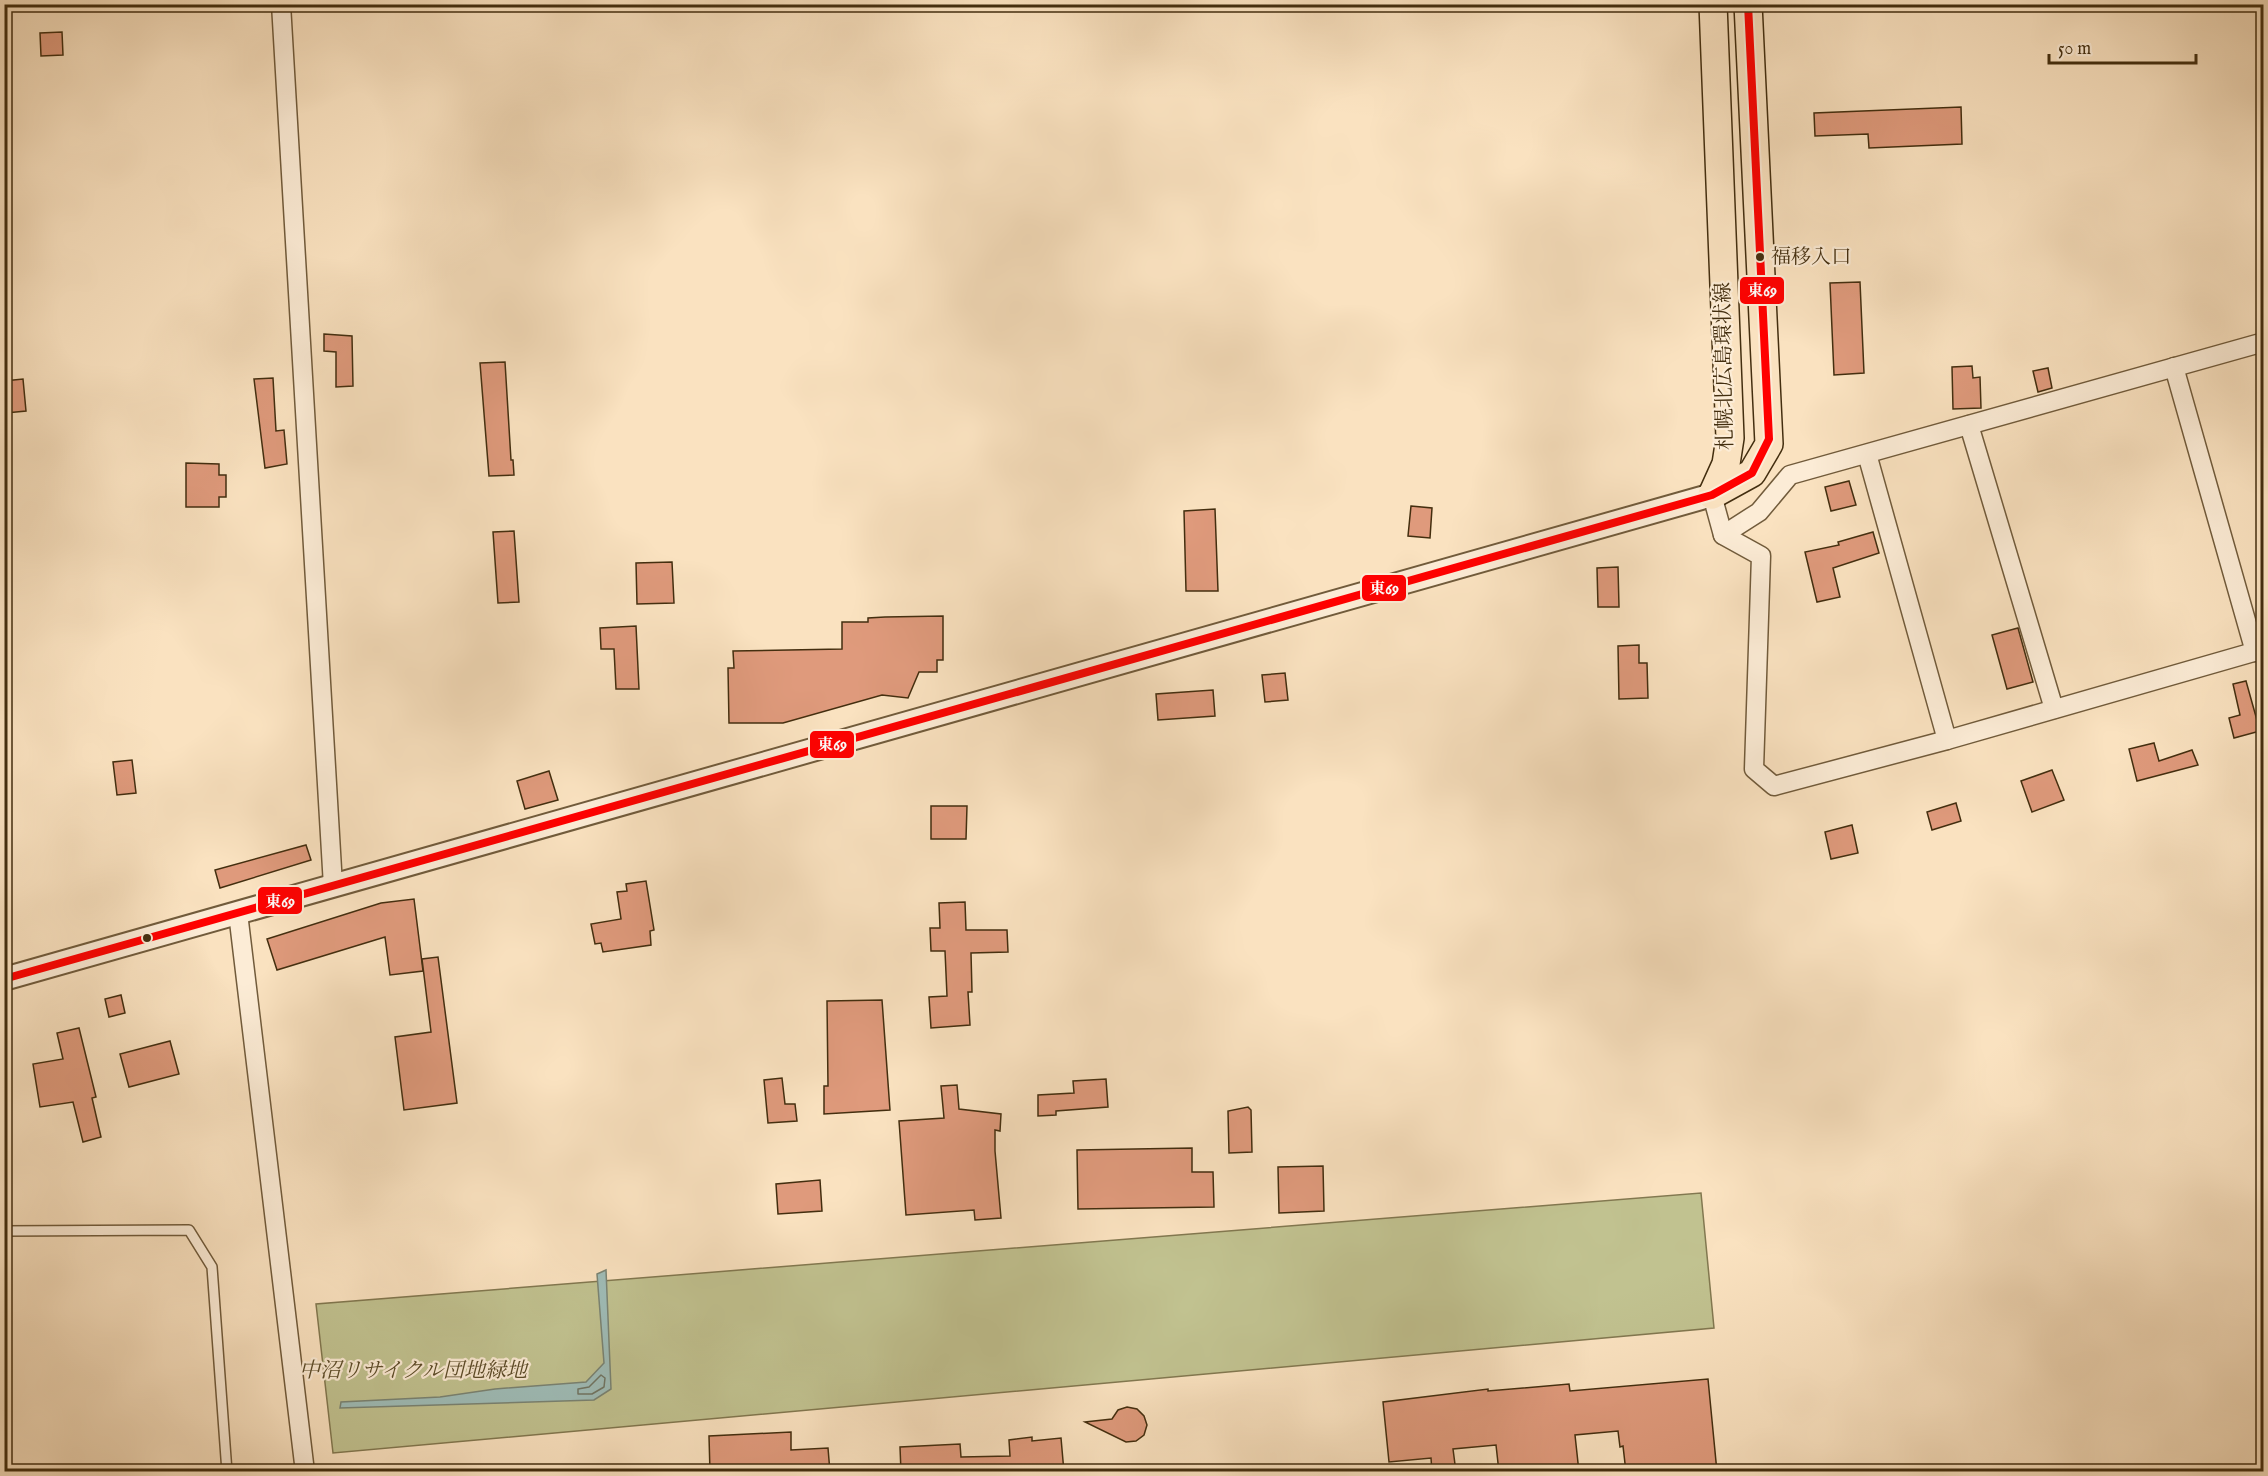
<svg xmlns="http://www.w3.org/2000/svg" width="2268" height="1476" font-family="'IM FELL English','Noto Serif JP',serif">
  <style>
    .green { fill: #c1c290; stroke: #827850; stroke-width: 1.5 }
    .water { fill: #9fbdb8; stroke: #7a8474; stroke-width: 1.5 }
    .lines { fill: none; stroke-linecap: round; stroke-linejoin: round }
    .shore { stroke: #717664; stroke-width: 1.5 }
    .building { fill: #df9a7c; stroke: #432e0f; stroke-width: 1.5 }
    .service-casing { stroke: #715b3b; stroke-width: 12 }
    .minor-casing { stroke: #715b3b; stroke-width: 21 }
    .tertiary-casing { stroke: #715b3b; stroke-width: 26 }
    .primary-casing { stroke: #432e0f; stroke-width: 30 }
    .service { stroke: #fcecd6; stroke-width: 9 }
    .minor { stroke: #fcecd6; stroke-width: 18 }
    .tertiary { stroke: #fcecd6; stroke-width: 22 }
    .primary { stroke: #fae2c0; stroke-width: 27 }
    .bus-1-casing { stroke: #fcecd6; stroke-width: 12 }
    .bus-1 { stroke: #f00; stroke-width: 8 }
    .bus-dot { fill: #432e0f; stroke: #fcecd6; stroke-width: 2 }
    .labels { text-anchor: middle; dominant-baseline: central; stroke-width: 4.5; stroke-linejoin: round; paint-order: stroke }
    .bus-label { font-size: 20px; fill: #432e0f; stroke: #fcecd6; text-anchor: start }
    .street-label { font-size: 21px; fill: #432e0f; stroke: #fcecd6 }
    .park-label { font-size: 21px; font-style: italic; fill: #5c4c29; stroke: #fcecd6 }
    .line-badge { stroke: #fcecd6; stroke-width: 2 }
    .badge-label { font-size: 16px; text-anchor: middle; font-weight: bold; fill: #fff }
  </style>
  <rect width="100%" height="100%" fill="#fae2c0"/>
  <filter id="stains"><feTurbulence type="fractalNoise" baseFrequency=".00333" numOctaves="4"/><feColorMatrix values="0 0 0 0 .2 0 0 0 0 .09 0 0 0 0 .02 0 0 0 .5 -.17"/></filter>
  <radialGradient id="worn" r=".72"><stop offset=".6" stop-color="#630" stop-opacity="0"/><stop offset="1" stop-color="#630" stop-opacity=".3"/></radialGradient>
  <path class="green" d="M1701 1193 1714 1328 333 1453 316 1304Z"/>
  <path class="water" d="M606 1270 611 1389 594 1400 340 1408 341 1402 440 1397 495 1389 586 1382 604 1363 597 1274Z"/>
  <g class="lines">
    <path class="shore" d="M601 1375 605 1378 604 1387 592 1394H578V1389L589 1387Z"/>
  </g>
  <g class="building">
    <path d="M62 32 63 55 41 56 40 33Z"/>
    <path d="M1961 107 1962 144 1869 148 1868 134 1815 136 1814 113Z"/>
    <path d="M1860 282 1864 373 1834 375 1830 283Z"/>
    <path d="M324 334 352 336 353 386 336 387V352L324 351Z"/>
    <path d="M505 362 511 460H513L514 475 489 476 480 363Z"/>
    <path d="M1972 366 1973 378 1980 377 1981 408 1953 409 1952 367Z"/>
    <path d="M2048 368 2052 388 2038 392 2033 371Z"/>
    <path d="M273 378 276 431 284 430 287 464 265 468 254 379Z"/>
    <path d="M23 379 26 411 6 413 4 381Z"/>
    <path d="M186 463 219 464V475H226V497H219V507H186Z"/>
    <path d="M1849 481 1856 505 1831 511 1825 487Z"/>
    <path d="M1411 506 1432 508 1430 538 1408 536Z"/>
    <path d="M1215 509 1218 591H1186L1184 511Z"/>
    <path d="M514 531 519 602 498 603 493 532Z"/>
    <path d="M1873 532 1879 553 1833 568 1840 597 1817 602 1805 552 1839 545 1838 542Z"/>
    <path d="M672 562 674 603 637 604 636 563Z"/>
    <path d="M1618 567 1619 607H1598L1597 568Z"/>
    <path d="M943 616V660H937V672H919L908 698 882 695 783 723H729L728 668H734L733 651 842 649V622H868V618L885 617Z"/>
    <path d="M636 626 639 689H616L614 649H601L600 628Z"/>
    <path d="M2018 628 2033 682 2007 689 1992 635Z"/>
    <path d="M1639 645V663H1647L1648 698 1619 699 1618 646Z"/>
    <path d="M1285 673 1288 700 1265 702 1262 675Z"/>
    <path d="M2246 681 2260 731 2234 738 2229 718 2240 715 2233 684Z"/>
    <path d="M1213 690 1215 716 1158 720 1156 694Z"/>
    <path d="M2154 743 2159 761 2192 750 2198 765 2137 781 2129 749Z"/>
    <path d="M132 760 136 793 117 795 113 762Z"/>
    <path d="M2052 770 2064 800 2032 812 2021 781Z"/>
    <path d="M549 771 558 800 525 809 517 781Z"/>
    <path d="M1956 803 1961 821 1932 830 1927 812Z"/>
    <path d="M931 806H967L966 839H931Z"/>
    <path d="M1852 825 1858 853 1831 859 1825 832Z"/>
    <path d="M306 845 311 860 220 888 215 870Z"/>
    <path d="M646 881 654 930 650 931 651 945 603 952 601 943 595 944 591 924 621 919 617 892 627 891 626 884Z"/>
    <path d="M414 899 423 971 390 975 385 937 277 970 267 939 381 903Z"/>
    <path d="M965 902 966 930H1007L1008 952 971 953 972 992H968L970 1025 931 1028 929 997 947 996 945 951H931L930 928H940L939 903Z"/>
    <path d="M438 957 457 1103 404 1110 395 1037 431 1032 422 959Z"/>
    <path d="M121 995 125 1013 109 1017 105 999Z"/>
    <path d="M882 1000 890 1110 824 1114V1086H828L827 1001Z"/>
    <path d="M79 1028 96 1097 92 1098 101 1137 83 1142 73 1102 40 1107 33 1064 63 1059 57 1033Z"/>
    <path d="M170 1041 179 1074 129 1087 120 1054Z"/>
    <path d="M782 1078 785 1104H795L797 1121 768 1123 764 1080Z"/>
    <path d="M1106 1079 1108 1107 1056 1111V1115L1038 1116V1095L1074 1093 1073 1081Z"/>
    <path d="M957 1085 959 1109 1001 1114 1000 1131 995 1130V1151L1001 1218 975 1220 974 1210 906 1215 899 1121 944 1118 941 1086Z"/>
    <path d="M1248 1107 1251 1110 1252 1152 1229 1153 1228 1111Z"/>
    <path d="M1192 1148V1172H1213L1214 1207 1078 1209 1077 1150Z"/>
    <path d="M1323 1166 1324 1211 1279 1213 1278 1167Z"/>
    <path d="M820 1180 822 1211 778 1214 776 1184Z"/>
    <path d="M1708 1379 1717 1472H1626L1623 1446 1620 1447 1618 1431 1575 1435 1579 1472H1499L1496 1445 1453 1449 1456 1472H1432L1431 1458 1389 1462 1383 1402 1488 1389V1391L1569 1384 1570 1391Z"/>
    <path d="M1127 1407 1137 1409 1144 1416 1147 1425 1144 1435 1136 1441 1126 1442 1085 1422 1112 1419 1118 1410Z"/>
    <path d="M791 1432V1450L828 1448 830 1472H710L709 1436Z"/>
    <path d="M1032 1437V1441L1061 1438 1064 1472H901L900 1447 960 1444 961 1457 1010 1456 1009 1440Z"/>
  </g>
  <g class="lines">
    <defs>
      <path id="service" d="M4 1231 189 1230 212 1267 227 1472"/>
      <g id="minor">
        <path d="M281 4 333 886"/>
        <path d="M2174 367 2255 652"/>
        <path d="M1969 425 2054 709"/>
        <path d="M1867 454 1947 740 2264 649"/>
        <path d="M1712 495 1723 535 1761 556 1754 769 1774 786 1947 740"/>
        <path d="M1723 535 1759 512 1790 475 2264 342"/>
        <path d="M238 913 305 1472"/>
      </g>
      <path id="tertiary" d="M4 979 1712 495"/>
      <g id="primary">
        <path d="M1712 495 1752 473 1769 444 1748 4"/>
        <path d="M1712 495 1726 464 1730 438 1713 4"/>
      </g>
    </defs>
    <use href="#service" class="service-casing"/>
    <use href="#minor" class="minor-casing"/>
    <use href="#tertiary" class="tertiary-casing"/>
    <use href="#primary" class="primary-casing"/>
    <use href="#service" class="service"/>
    <use href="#minor" class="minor"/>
    <use href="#tertiary" class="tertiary"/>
    <use href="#primary" class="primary"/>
    <defs>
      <path id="bus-1" d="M4 979 1712 495 1752 473 1769 439 1748 4"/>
    </defs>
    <use href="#bus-1" class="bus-1-casing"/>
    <use href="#bus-1" class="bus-1"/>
  </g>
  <g class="bus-dot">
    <circle cx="1760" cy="257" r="5"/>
    <circle cx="147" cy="938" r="5"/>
  </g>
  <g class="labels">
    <g class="bus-label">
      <text x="1771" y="257">福移入口</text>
    </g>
    <g class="street-label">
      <text transform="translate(1725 366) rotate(-91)">札幌北広島環状線</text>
    </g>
    <g class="park-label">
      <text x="413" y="1371">中沼リサイクル団地緑地</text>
    </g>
  </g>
  <g class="line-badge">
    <rect x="1739" y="276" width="46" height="29" rx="6" fill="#f00"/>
    <rect x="1361" y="574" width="46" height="28" rx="6" fill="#f00"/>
    <rect x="809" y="730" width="46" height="29" rx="6" fill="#f00"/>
    <rect x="257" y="886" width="46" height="29" rx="6" fill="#f00"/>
  </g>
  <g class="badge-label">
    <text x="1762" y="296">東69</text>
    <text x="1384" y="594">東69</text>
    <text x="832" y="750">東69</text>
    <text x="280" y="907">東69</text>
  </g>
  <rect width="2268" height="1476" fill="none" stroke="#fae2c0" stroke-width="24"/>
  <rect x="6" y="6" width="2256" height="1464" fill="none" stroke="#432e0f" stroke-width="3"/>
  <rect x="12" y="12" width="2244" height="1452" fill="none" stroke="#432e0f" stroke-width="1.5"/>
  <path d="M2049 54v9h147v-9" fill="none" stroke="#432e0f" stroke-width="3"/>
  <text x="2058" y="54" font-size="18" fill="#432e0f" stroke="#fcecd6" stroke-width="4.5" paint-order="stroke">50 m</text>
  <rect width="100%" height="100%" filter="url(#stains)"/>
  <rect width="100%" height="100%" fill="url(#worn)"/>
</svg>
